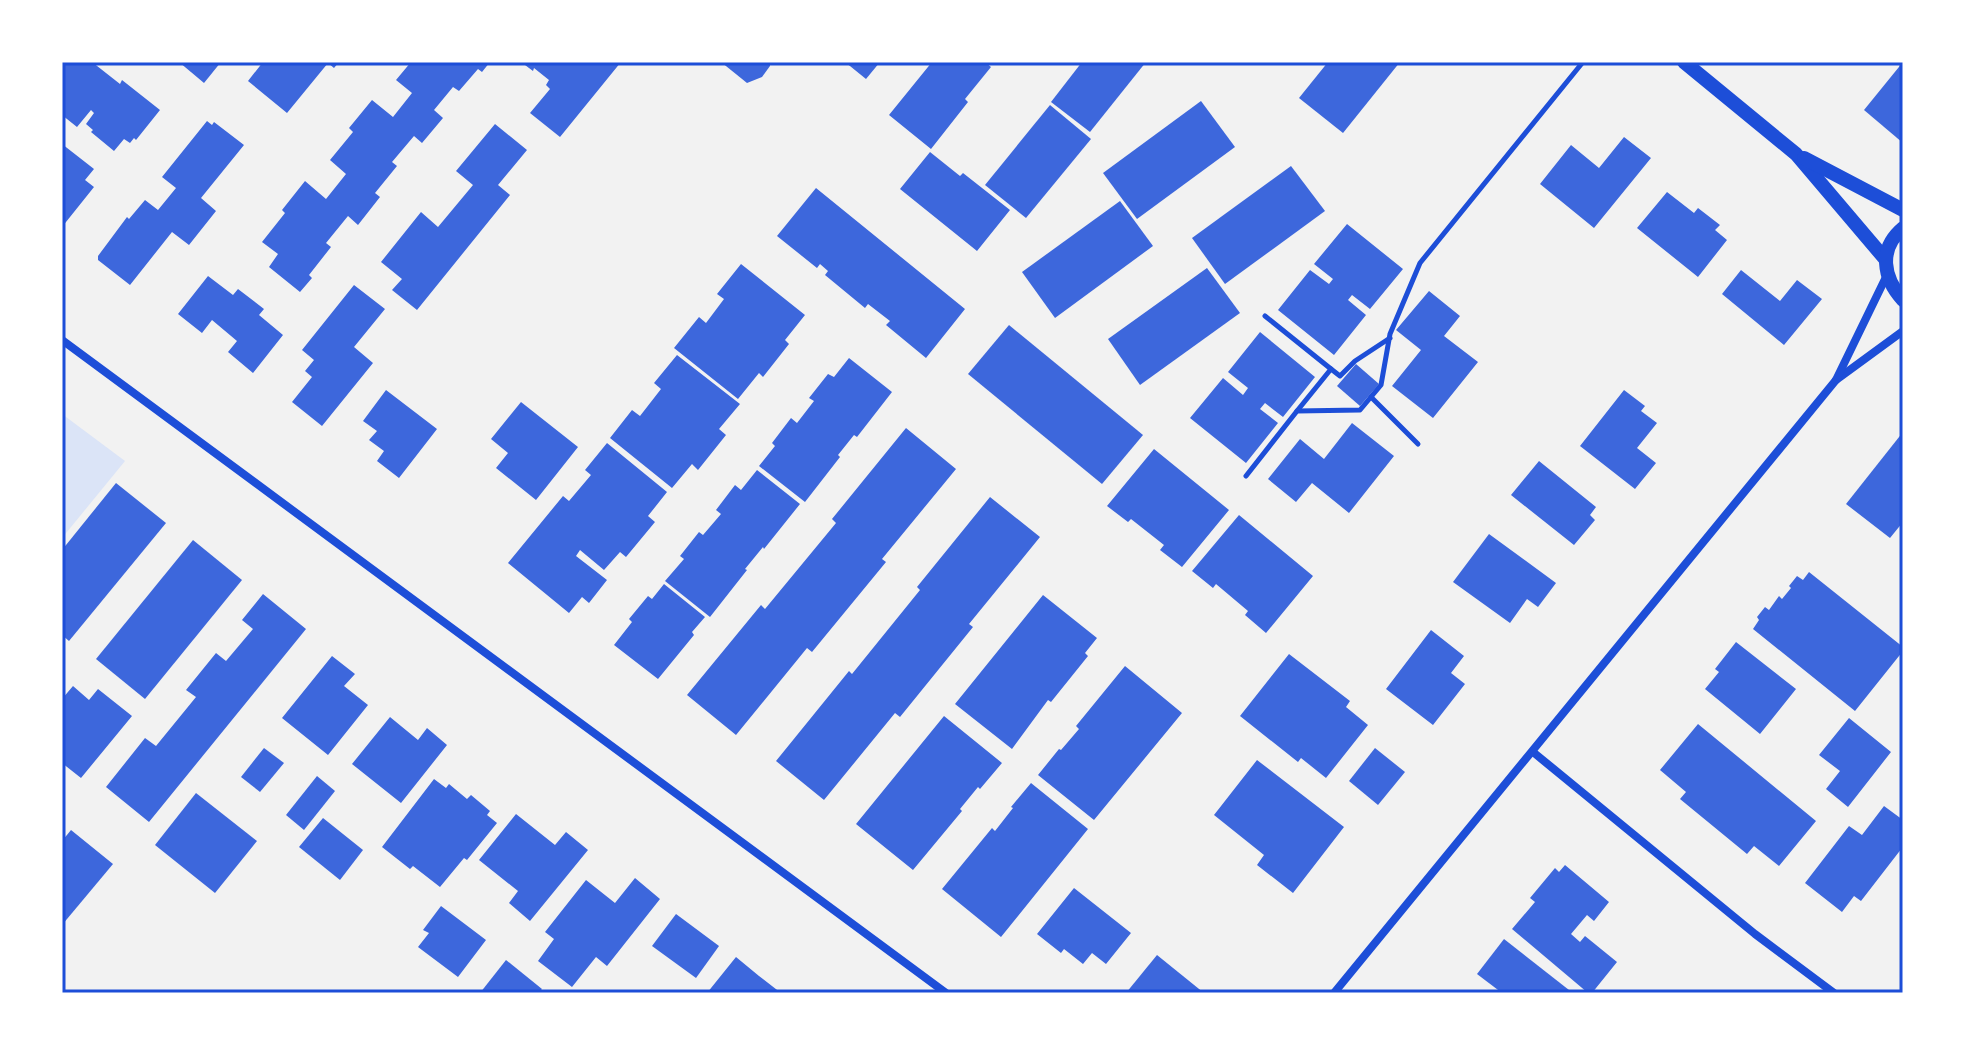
<svg xmlns="http://www.w3.org/2000/svg" width="1965" height="1055" font-family="Inter,sans-serif">
  <style>
    .green { fill: #dbe4f7 }
    .building { fill: #3d67dc }
    .lines { fill: none; stroke-linecap: round; stroke-linejoin: round }
    .path { stroke: #1d4ed8; stroke-width: 5 }
    .minor { stroke: #1d4ed8; stroke-width: 8 }
    .tertiary { stroke: #1d4ed8; stroke-width: 14 }
    .neatline { fill: none; stroke: #1d4ed8; stroke-width: 3 }
  </style>
  <rect width="100%" height="100%" fill="#f2f2f2"/>
  <path class="green" d="M62 414 125 461 62 538Z"/>
  <g class="building">
    <path d="M62 62H92L120 84 122 80 160 110 136 140 134 138 130 143 124 139 114 151 91 132 93 130 86 124 94 113 91 110 77 127 62 115Z"/>
    <path d="M179 62H221L204 83Z"/>
    <path d="M263 62H339L334 68 328 63 287 113 248 81Z"/>
    <path d="M411 62H490L482 72 478 69 459 91 453 87 434 110 443 118 422 143 414 136 392 162 397 166 375 193 380 197 358 225 348 216 326 243 331 247 309 275 312 278 300 292 269 267 278 254 262 242 285 213 282 210 305 181 326 199 346 174 330 160 353 132 349 128 372 100 393 117 412 93 396 80Z"/>
    <path d="M521 62H621L560 137 530 113 550 89 546 85 549 80 534 68 533 71Z"/>
    <path d="M721 62H770V66L762 77 747 83Z"/>
    <path d="M845 62H880L866 79Z"/>
    <path d="M932 62H985L991 67 965 99 968 102 931 149 889 115Z"/>
    <path d="M1082 62H1146L1090 132 1051 102Z"/>
    <path d="M1328 62H1400L1343 133 1299 98Z"/>
    <path d="M1903 62V143L1864 110Z"/>
    <path d="M1201 101 1235 147 1137 219 1103 173Z"/>
    <path d="M1050 105 1091 139 1026 218 985 185Z"/>
    <path d="M207 121 212 125 214 122 244 145 201 198 216 211 189 245 172 232 130 285 98 260V256L127 217 129 219 145 200 158 210 176 188 162 177Z"/>
    <path d="M495 124 527 150 498 185 510 195 417 310 392 290 402 279 381 262 421 212 438 227 473 185 456 171Z"/>
    <path d="M1624 137 1651 158 1594 228 1540 184 1571 145 1599 168Z"/>
    <path d="M62 144 94 169 85 180 94 187 62 227Z"/>
    <path d="M930 152 960 176 963 173 1010 210 977 251 900 189Z"/>
    <path d="M1291 166 1325 211 1225 284 1192 238Z"/>
    <path d="M816 188 965 309 926 358 886 325 890 321 868 304 865 308 825 275 828 271 820 264 817 268 777 236Z"/>
    <path d="M1667 192 1694 213 1698 208 1720 225 1715 230 1727 240 1698 277 1637 228Z"/>
    <path d="M1120 201 1153 246 1055 318 1022 272Z"/>
    <path d="M1347 224 1403 269 1370 309 1352 295 1348 300 1366 315 1334 355 1278 310 1310 270 1329 284 1333 279 1314 264Z"/>
    <path d="M741 264 805 315 785 340 789 344 763 377 759 373 738 399 674 348 699 317 706 323 724 299 717 294Z"/>
    <path d="M1207 268 1240 313 1140 385 1108 339Z"/>
    <path d="M1741 270 1780 301 1797 280 1822 299 1784 345 1722 294Z"/>
    <path d="M208 276 233 295 238 289 264 309 259 315 283 335 253 373 228 352 237 341 212 320 202 333 178 314Z"/>
    <path d="M354 285 385 309 354 347 373 363 322 426 292 402 312 377 305 371 314 360 302 350Z"/>
    <path d="M1429 291 1460 316 1444 336 1478 362 1433 418 1392 386 1421 350 1396 330Z"/>
    <path d="M1009 325 1143 435 1102 484 968 374Z"/>
    <path d="M1260 332 1315 377 1283 417 1265 403 1260 409 1278 423 1246 463 1190 418 1223 378 1243 395 1248 388 1228 372Z"/>
    <path d="M677 355 740 404 719 429 726 435 698 470 692 464 672 488 610 438 632 410 640 416 661 389 654 383Z"/>
    <path d="M849 358 892 392 857 437 854 435 838 455 840 457 805 502 759 466 775 446 772 443 791 418 797 423 814 401 809 398 828 374 834 377Z"/>
    <path d="M1356 364 1379 384 1360 406 1337 386Z"/>
    <path d="M386 390 437 429 399 478 377 461 384 451 369 440 377 431 363 421Z"/>
    <path d="M1624 390 1645 406 1641 411 1657 423 1637 448 1656 463 1635 489 1580 446Z"/>
    <path d="M521 402 578 447 536 500 496 468 508 453 491 439Z"/>
    <path d="M1352 423 1394 456 1349 513 1312 483 1296 502 1268 479 1300 439 1324 459Z"/>
    <path d="M906 428 956 469 882 559 886 562 812 652 807 648 736 735 687 695 761 605 765 609 836 523 832 519Z"/>
    <path d="M1903 432V522L1890 538 1846 504Z"/>
    <path d="M607 443 667 492 648 516 655 522 626 557 620 552 604 570 580 550 576 556 607 580 589 603 582 597 569 613 508 563 563 496 569 501 591 475 585 470Z"/>
    <path d="M1154 449 1229 510 1182 567 1160 550 1164 545 1131 519 1128 522 1107 506Z"/>
    <path d="M1539 461 1596 507 1590 515 1595 520 1574 545 1511 495Z"/>
    <path d="M757 470 800 504 764 549 763 547 745 569 747 570 710 617 665 581 684 559 680 556 699 532 703 535 721 514 716 510 735 485 741 490Z"/>
    <path d="M116 483 166 523 69 641 62 635V550Z"/>
    <path d="M990 497 1040 537 969 624 973 627 900 717 895 713 824 800 776 761 849 671 852 674 920 590 917 587Z"/>
    <path d="M1239 515 1313 576 1266 633 1245 615 1248 611 1216 584 1213 588 1192 571Z"/>
    <path d="M1489 534 1556 583 1538 607 1527 599 1510 623 1453 582Z"/>
    <path d="M193 540 242 580 145 699 96 659Z"/>
    <path d="M1809 572 1903 647V651L1855 711 1753 629 1759 620 1757 617 1765 607 1769 610 1779 596 1782 599 1791 588 1789 586 1797 576 1803 580Z"/>
    <path d="M664 584 705 617 692 632 694 635 658 679 614 645 632 622 629 619 648 596 652 599Z"/>
    <path d="M263 594 306 629 149 822 106 787 145 738 156 746 196 697 186 690 216 653 226 661 253 629 242 620Z"/>
    <path d="M1043 595 1097 638 1085 653 1088 656 1051 702 1048 700 1012 749 955 704Z"/>
    <path d="M1431 630 1464 656 1451 673 1465 684 1433 725 1386 689Z"/>
    <path d="M1736 642 1796 689 1760 734 1705 689 1719 672 1715 669Z"/>
    <path d="M1289 654 1350 701 1346 707 1368 725 1326 778 1301 758 1298 762 1240 716Z"/>
    <path d="M332 656 355 674 344 686 368 705 328 755 282 718Z"/>
    <path d="M1125 666 1182 713 1094 820 1038 775 1059 749 1061 750 1079 729 1076 726Z"/>
    <path d="M73 686 89 700 98 689 132 716 81 778 62 763V699Z"/>
    <path d="M944 716 1002 763 980 789 978 787 960 809 962 811 913 870 856 824Z"/>
    <path d="M390 717 418 740 427 728 447 745 401 803 352 764Z"/>
    <path d="M1849 718 1891 752 1848 807 1826 789 1840 771 1819 755Z"/>
    <path d="M1698 724 1816 821 1779 866 1754 846 1747 854 1680 799 1686 792 1660 770Z"/>
    <path d="M264 748 284 763 260 792 241 777Z"/>
    <path d="M1375 748 1405 772 1378 805 1349 781Z"/>
    <path d="M1257 760 1344 827 1293 893 1257 865 1264 855 1214 815Z"/>
    <path d="M317 776 335 791 304 830 286 815Z"/>
    <path d="M434 779 446 788 449 784 467 799 471 795 490 811 487 815 497 823 467 860 464 858 440 887 413 866 410 869 382 847Z"/>
    <path d="M1031 783 1088 829 1001 937 942 889 992 828 995 831 1013 808 1011 807Z"/>
    <path d="M196 793 257 841 215 893 155 845Z"/>
    <path d="M1884 806 1903 820V842L1900 847 1902 848 1861 901 1854 896 1842 912 1805 883 1849 826 1862 835Z"/>
    <path d="M516 814 555 845 566 832 588 850 530 921 509 903 518 891 479 860Z"/>
    <path d="M323 818 363 850 340 880 299 847Z"/>
    <path d="M71 830 113 864 62 925V841Z"/>
    <path d="M1565 865 1609 902 1594 921 1587 915 1571 934 1580 942 1585 936 1617 962 1592 993H1588L1512 929 1535 902 1530 898 1555 868 1559 872Z"/>
    <path d="M635 878 660 899 607 966 596 957 572 987 538 961 554 939 545 932 586 880 615 903Z"/>
    <path d="M1074 888 1131 933 1106 964 1092 953 1083 964 1064 949 1061 953 1037 934Z"/>
    <path d="M441 906 486 940 458 977 418 947 429 933 423 930Z"/>
    <path d="M676 914 719 946 696 978 652 946Z"/>
    <path d="M1504 939 1569 990 1567 993H1502L1477 974Z"/>
    <path d="M1157 955 1204 993H1126Z"/>
    <path d="M736 957 759 976 781 993H707Z"/>
    <path d="M506 960 542 989 538 993H480Z"/>
  </g>
  <g class="lines">
    <g class="path">
      <path d="M1265 316 1331 369 1297 411"/>
      <path d="M1331 369 1340 376 1355 361 1390 338"/>
      <path d="M1371 397 1418 444"/>
      <path d="M1246 476 1297 411 1360 410 1381 385 1390 334 1420 263 1583 62"/>
    </g>
    <g class="minor">
      <path d="M62 340 946 993"/>
      <path d="M1836 380 1903 331"/>
      <path d="M1533 752 1755 934 1834 993"/>
      <path d="M1334 993 1836 380 1887 275"/>
    </g>
    <g class="tertiary">
      <path d="M1684 62 1796 154 1886 260"/>
      <path d="M1804 158 1903 210"/>
      <path d="M1903 228C1878 249 1883 278 1903 300"/>
    </g>
  </g>
  <rect width="1965" height="1055" fill="none" stroke="#ffffff" stroke-width="128"/>
  <rect x="64" y="64" width="1837" height="927" class="neatline"/>
</svg>
